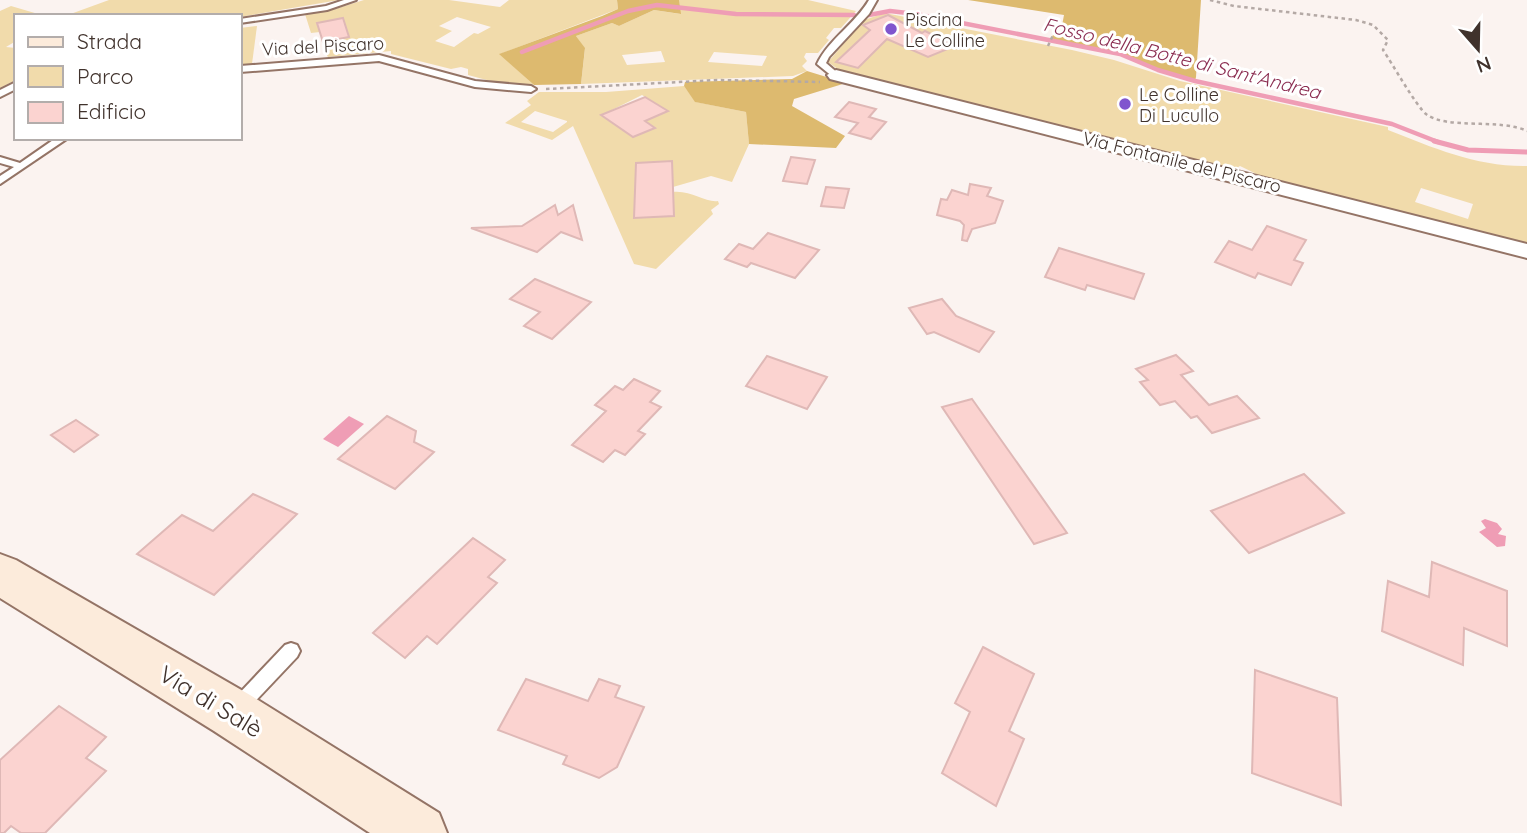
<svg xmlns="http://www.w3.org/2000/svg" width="1527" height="833" font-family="Quicksand,sans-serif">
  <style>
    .green { fill: #f1dbab; fill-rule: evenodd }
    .forest { fill: #ddba6f }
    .water { fill: #ef9db5 }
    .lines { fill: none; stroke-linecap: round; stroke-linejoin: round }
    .stream-far1 { stroke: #ef9db5; stroke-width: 4.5 }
    .stream { stroke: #ef9db5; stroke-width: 5 }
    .building { fill: #fbd3d0; stroke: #dfb8b6; stroke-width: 2 }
    .service-casing { stroke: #947466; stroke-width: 4 }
    .minor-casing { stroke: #947466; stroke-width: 4 }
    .secondary-casing { stroke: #947466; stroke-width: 4 }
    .path { stroke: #b4a9a5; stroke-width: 2.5; stroke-dasharray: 3.5 3.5; stroke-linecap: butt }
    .service { fill: #fff; fill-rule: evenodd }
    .minor { fill: #fff; fill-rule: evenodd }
    .secondary { fill: #fcebdb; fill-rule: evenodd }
    .poi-dot { fill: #8055ce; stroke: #fff; stroke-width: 2.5 }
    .labels { text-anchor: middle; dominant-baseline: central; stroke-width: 6; stroke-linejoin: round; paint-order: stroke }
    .far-poi-label { font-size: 18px; fill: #40322c; stroke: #fff; text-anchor: start }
    .far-street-label { font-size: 18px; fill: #40322c; stroke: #fff }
    .far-water-label { font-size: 19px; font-style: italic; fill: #8b2d51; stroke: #fff }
    .near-street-label { font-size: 24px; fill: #40322c; stroke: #fff }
  </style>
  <rect width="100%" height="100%" fill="#fbf3f0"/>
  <g class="green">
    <path d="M109 0H339L240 17 65 16Z"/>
    <path d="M364 0H449L500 7 509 0H617L618 9 500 54 534 85 498 83 468 75V69L461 67 451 69 391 54V51L328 57 326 54 330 41 349 37 317 24 320 32 311 33 305 14 335 9ZM457 17 491 27 478 34 474 33 454 47 435 41 452 31 439 26Z"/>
    <path d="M679 0H808L856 11 841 28H834L826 38 829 40 818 53H806L804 57 807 61 802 66 807 71 793 76 581 84 585 49 576 36 612 23 619 26 654 10 680 14ZM661 51 665 62 627 65 622 55ZM714 52 767 56 762 66 708 62Z"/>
    <path d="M11 6 45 16H16V41L6 47 16 48V80L0 88V11Z"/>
    <path d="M885 13 1072 50 1114 60 1180 81 1388 127V130C1434 148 1477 167 1527 166V246L1273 182 1240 166 1232 171 843 73 828 62 864 20ZM1421 188 1473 204 1468 219 1415 202Z"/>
    <path d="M257 26 252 64 240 65V28Z"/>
    <path d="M684 86 696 102 746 112 749 144 732 182 711 176 673 187V192C691 190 706 203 718 201L719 204 711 210 713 214 656 269 634 264 573 126 552 140 505 123 531 105 527 101 539 92H606ZM642 95 668 111 654 117 641 109 644 121 654 128 634 137 602 115ZM535 111 567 121V122L553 132 521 122Z"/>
  </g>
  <g class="forest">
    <path d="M617 0H679L681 14 654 10 619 26 612 23 576 36 585 48 581 84 534 85 499 54 602 16 618 9Z"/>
    <path d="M968 0H1201L1196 77 1195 81 1158 70 1133 58 1050 41 1053 35 1060 36 1064 15Z"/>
    <path d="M807 71 846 83 794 99 792 106 845 136 836 148 749 144 746 112 695 102 684 86 685 82 792 79Z"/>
  </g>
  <g class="water">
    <path d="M349 416 364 424 338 447 323 439Z"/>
    <path d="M1485 519 1497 523 1502 529 1498 534 1506 536 1505 546 1497 547 1479 532 1486 528 1481 521Z"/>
  </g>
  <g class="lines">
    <g class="stream-far1">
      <path d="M869 15 890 11 916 14 1120 54 1158 70 1195 81 1392 124 1438 142"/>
      <path d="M522 52 628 11 657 5 736 14 854 15"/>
    </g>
    <path class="stream" d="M1434 141 1468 150 1527 152"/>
  </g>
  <g class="building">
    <path d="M888 15 922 33 925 31 955 46 928 57 887 39 858 68 836 62 870 30 863 25Z"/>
    <path d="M343 18 349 37 323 42 317 23Z"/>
    <path d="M645 97 668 111 645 121 655 128 633 137 601 115Z"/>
    <path d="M849 102 876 109 869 117 886 122 871 139 849 133 858 123 835 117Z"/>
    <path d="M791 157 815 160 807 184 783 181Z"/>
    <path d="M672 161 674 216 634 218 636 163Z"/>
    <path d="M970 184 991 188 987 196 1003 201 995 223 972 229 967 241 962 240 964 225 960 221 937 215 941 199 947 200 952 190 968 195Z"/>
    <path d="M826 187 849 189 844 208 821 206Z"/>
    <path d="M555 205 558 215 573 205 582 240 561 232 537 252 471 228 522 226Z"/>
    <path d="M1267 226 1306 240 1294 260 1303 263 1291 285 1258 273 1255 278 1215 262 1229 241 1252 250Z"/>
    <path d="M768 233 819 250 795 278 751 263 747 267 725 259 739 244 753 249Z"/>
    <path d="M1059 248 1144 274 1134 299 1087 285 1085 290 1045 277Z"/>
    <path d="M535 279 591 302 552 339 524 326 540 312 510 299Z"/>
    <path d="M942 299 956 316 994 332 979 352 934 332 927 334 909 308Z"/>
    <path d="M1176 355 1193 371 1181 375 1209 405 1237 396 1259 418 1212 433 1197 416 1191 418 1175 401 1160 405 1140 382 1148 380 1136 369Z"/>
    <path d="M767 356 827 377 807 409 746 386Z"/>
    <path d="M634 379 660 391 650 402 661 407 638 431 645 434 625 455 615 450 603 462 572 445 606 411 595 405 615 386 623 390Z"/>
    <path d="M972 399 1067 533 1034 544 942 407Z"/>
    <path d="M387 416 416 431 414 442 434 452 395 489 338 459Z"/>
    <path d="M76 420 98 435 74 452 51 435Z"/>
    <path d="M1304 474 1344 513 1249 553 1211 511Z"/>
    <path d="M253 494 297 514 214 595 137 554 182 515 213 531Z"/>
    <path d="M473 538 505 560 488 577 497 583 437 644 427 636 405 658 373 633Z"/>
    <path d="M1432 562 1507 591V646L1464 628 1463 665 1382 631 1388 581 1429 597Z"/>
    <path d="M983 647 1034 674 1009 731 1024 739 996 806 942 773 970 712 955 703Z"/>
    <path d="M1255 670 1337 698 1341 805 1252 773Z"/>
    <path d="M526 679 588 701 599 679 620 686 615 697 644 707 617 767 599 778 563 764 567 756 498 730Z"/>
    <path d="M59 706 106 737 86 758 106 771 45 833H21L11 826 4 833H0V760Z"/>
  </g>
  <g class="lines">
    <defs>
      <g id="service">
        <path d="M344 0H356L327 10 240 23V19L326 6Z"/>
        <path d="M869 0H877L869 14 829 57 826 63 840 75 833 77 817 64C829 39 855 24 869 0Z"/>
        <path d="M379 55 475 81 531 86 536 89 531 92 475 87 379 61 240 72V66Z"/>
        <path d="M16 82V89L0 97V90Z"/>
        <path d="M56 138H68L0 184V176L14 167 0 163V157L20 163Z"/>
        <path d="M291 643 297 645 300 651 297 657 244 713 238 716 232 713 229 707 232 701 285 645Z"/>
      </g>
      <path id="minor" d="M836 70 1527 244V258L830 79 827 75Z"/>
      <path id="secondary" d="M0 554 16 560 250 695 439 813 447 833H370L214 731 0 598Z"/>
    </defs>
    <use href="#service" class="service-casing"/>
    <use href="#minor" class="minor-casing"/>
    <use href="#secondary" class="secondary-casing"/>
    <g class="path">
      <path d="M1210 0 1234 6 1356 20 1373 25 1388 40 1383 50C1392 63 1416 106 1426 114 1446 130 1500 118 1527 131"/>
      <path d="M1048 46 1053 35"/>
      <path d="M546 89 717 80 820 82"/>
    </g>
    <use href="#service" class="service"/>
    <use href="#minor" class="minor"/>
    <use href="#secondary" class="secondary"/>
  </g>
  <g class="poi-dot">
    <circle cx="891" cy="29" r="7"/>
    <circle cx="1125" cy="104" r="7"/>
  </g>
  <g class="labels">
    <g class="far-poi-label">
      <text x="905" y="19">Piscina<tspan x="905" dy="21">Le Colline</tspan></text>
      <text x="1139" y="94">Le Colline<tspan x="1139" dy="21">Di Lucullo</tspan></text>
    </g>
    <g class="far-street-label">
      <text transform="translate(323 46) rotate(-3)">Via del Piscaro</text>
      <text transform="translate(1182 162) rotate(14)">Via Fontanile del Piscaro</text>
    </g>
    <g class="far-water-label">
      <text transform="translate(1182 58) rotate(14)">Fosso della Botte di Sant'Andrea</text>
    </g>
    <g class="near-street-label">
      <text transform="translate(211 701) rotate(31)">Via di Salè</text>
    </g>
  </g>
  <rect x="14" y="14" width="228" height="126" fill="#ffffff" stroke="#b3adab" stroke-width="2"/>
  <rect x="28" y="37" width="35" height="10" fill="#fcebdb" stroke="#b3adab" stroke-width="2"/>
  <text x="77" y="49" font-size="21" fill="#40322c">Strada</text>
  <rect x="28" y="66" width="35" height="21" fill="#f1dbab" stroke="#b3adab" stroke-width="2"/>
  <text x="77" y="84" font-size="21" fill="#40322c">Parco</text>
  <rect x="28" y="102" width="35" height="21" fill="#fbd3d0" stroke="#b3adab" stroke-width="2"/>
  <text x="77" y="119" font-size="21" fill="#40322c">Edificio</text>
  <g transform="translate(1478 49) rotate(160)" stroke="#ffffff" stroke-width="5" paint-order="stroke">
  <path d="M0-5L12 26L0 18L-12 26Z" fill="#40322c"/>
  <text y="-10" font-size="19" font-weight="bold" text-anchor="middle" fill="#40322c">N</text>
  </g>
</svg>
